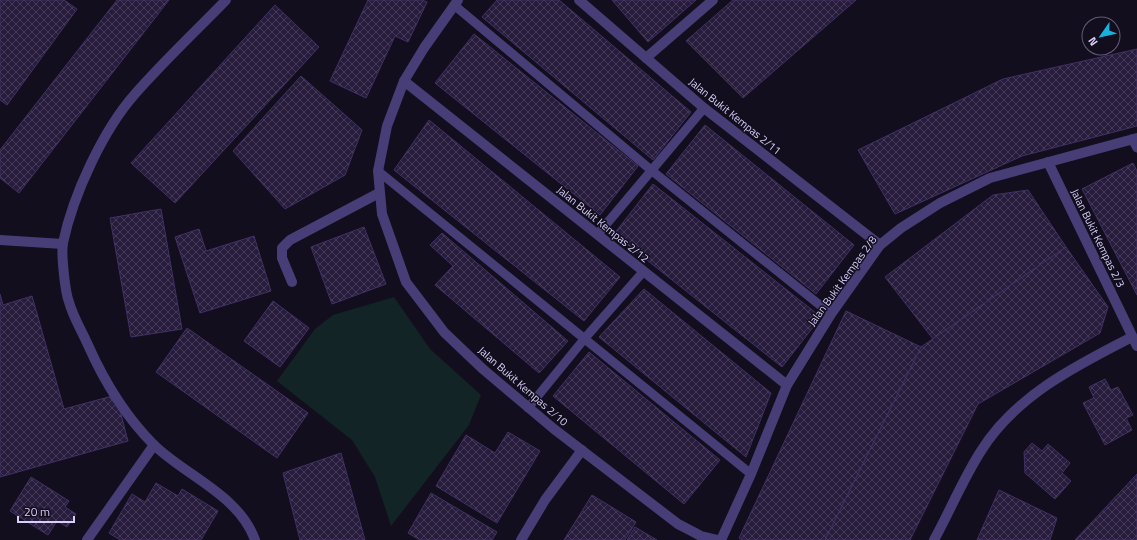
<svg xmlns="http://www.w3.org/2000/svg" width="1137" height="540" font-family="'Titillium Web',sans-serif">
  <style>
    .green { fill: #122426 }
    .building { fill: url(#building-cross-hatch); stroke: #423165 }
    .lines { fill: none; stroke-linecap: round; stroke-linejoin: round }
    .lane { stroke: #473e77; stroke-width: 9 }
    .street { stroke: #473e77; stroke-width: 10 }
    .labels { text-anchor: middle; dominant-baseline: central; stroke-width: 3; stroke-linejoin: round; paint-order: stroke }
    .street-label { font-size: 11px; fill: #d9cffa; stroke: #120e1d }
  </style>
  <defs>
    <pattern id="building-cross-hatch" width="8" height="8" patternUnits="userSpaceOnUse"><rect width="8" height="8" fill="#271c3c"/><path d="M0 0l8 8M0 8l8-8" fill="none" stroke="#463c59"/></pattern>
  </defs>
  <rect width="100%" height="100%" fill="#120e1d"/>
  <path class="green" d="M394 297 430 349 481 395 469 425 391 526 375 477 352 440 277 381 315 329 333 315Z"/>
  <g class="building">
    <path d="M0 0H64L77 9 7 105 0 100Z"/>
    <path d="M117 0H169L19 193 0 178V150Z"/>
    <path d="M368 0H422L427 2 408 42 395 36 366 98 330 81Z"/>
    <path d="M497 0H559L691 112 653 160 482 17Z"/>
    <path d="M612 0H696L648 42Z"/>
    <path d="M733 0H856L743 98 686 41Z"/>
    <path d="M275 5 319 47 175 203 131 163Z"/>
    <path d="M474 34 638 166 600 215 435 83Z"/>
    <path d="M1137 49V126L1022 156 895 214 858 150 1003 79Z"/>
    <path d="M301 76 362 130 345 175 285 209 233 151Z"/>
    <path d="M429 120 620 277 584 321 394 170Z"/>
    <path d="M705 125 854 245 816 294 666 174Z"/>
    <path d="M1133 163 1137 171V295L1082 189Z"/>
    <path d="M653 184 821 317 782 367 614 234Z"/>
    <path d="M1028 190 1066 247 933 339 885 277 993 195Z"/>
    <path d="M161 209 182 329 131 337 110 218Z"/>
    <path d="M364 227 386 284 332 304 311 247Z"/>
    <path d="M199 229 206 251 254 236 271 291 200 313 175 237Z"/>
    <path d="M442 233 568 341 539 373 435 285 453 266 430 245Z"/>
    <path d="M1066 247 1108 307 1100 333 978 404 910 540H825L921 347Z"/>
    <path d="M644 289 771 393 746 457 599 337Z"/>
    <path d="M0 294 3 305 32 296 64 409 116 395 128 441 0 477Z"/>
    <path d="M273 301 309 328 280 367 244 341Z"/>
    <path d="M846 311 921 347 825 540H742L739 538Z"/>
    <path d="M187 328 308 413 277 458 156 372Z"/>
    <path d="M589 352 720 460 684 504 553 396Z"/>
    <path d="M1105 379 1111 390 1118 387 1133 415 1126 418 1132 430 1105 445 1083 403 1094 398 1089 387Z"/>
    <path d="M508 432 540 451 497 523 436 486 466 435 495 453Z"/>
    <path d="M1032 443 1042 451 1048 444 1070 463 1062 473 1071 481 1055 499 1025 473 1024 452Z"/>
    <path d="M341 453 365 540H300L283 473Z"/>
    <path d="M1137 474V540H1075Z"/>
    <path d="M31 477 69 501 65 507 76 514 67 527 57 521 48 535 10 511Z"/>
    <path d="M156 483 178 496 182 489 218 511 201 540H120L109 533 132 494 145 502Z"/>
    <path d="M999 490 1057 518 1050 540H977Z"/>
    <path d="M431 493 497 532 492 540H420L408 533Z"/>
    <path d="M592 495 636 522 625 540H564Z"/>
    <path d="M635 527 657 540H627Z"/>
  </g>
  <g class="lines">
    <g class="lane">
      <path d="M454 5 651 170 831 314"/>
      <path d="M1132 139 1137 148"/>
      <path d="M378 171 751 474"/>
      <path d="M598 234 704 108"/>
      <path d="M528 408 585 338 643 272"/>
    </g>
    <g class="street">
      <path d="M226 0C196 31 164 61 135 94 103 130 73 195 63 243 61 253 65 292 69 302 73 317 82 331 88 345 104 381 126 417 154 445 186 476 239 495 255 540"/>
      <path d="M458 0 424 48 404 81 387 126 378 171 382 214 406 282 444 332 484 370 554 429 678 524 701 536 718 540"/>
      <path d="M579 0 704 108 880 245"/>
      <path d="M646 58 713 0"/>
      <path d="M404 81 787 385"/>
      <path d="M1048 162 1137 346"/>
      <path d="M0 240 63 244"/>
      <path d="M292 282 282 258V248L290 240 379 193"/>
      <path d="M87 540 154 445"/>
      <path d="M521 540 545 500 582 450"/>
      <path d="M721 540 751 474 787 385 831 314 880 245 901 228 940 203 990 178 1137 138"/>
      <path d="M934 540C950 511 963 479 981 451 1015 396 1077 365 1132 337"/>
    </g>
  </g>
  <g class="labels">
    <g class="street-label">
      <text transform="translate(735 116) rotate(39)">Jalan Bukit Kempas 2/11</text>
      <text transform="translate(603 224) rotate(39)">Jalan Bukit Kempas 2/12</text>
      <text transform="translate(1098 238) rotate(64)">Jalan Bukit Kempas 2/3</text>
      <text transform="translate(842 281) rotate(-54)">Jalan Bukit Kempas 2/8</text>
      <text transform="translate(523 386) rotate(41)">Jalan Bukit Kempas 2/10</text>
    </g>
  </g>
  <g transform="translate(1101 36) rotate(236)"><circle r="19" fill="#120e1d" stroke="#625b75"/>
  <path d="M0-3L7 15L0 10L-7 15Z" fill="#18b0dd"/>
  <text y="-6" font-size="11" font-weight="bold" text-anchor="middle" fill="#d9cffa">N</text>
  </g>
  <path d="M18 516v6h56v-6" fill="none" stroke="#d9cffa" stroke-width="2"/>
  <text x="24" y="516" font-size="12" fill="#d9cffa" stroke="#120e1d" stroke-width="3" paint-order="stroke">20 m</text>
</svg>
